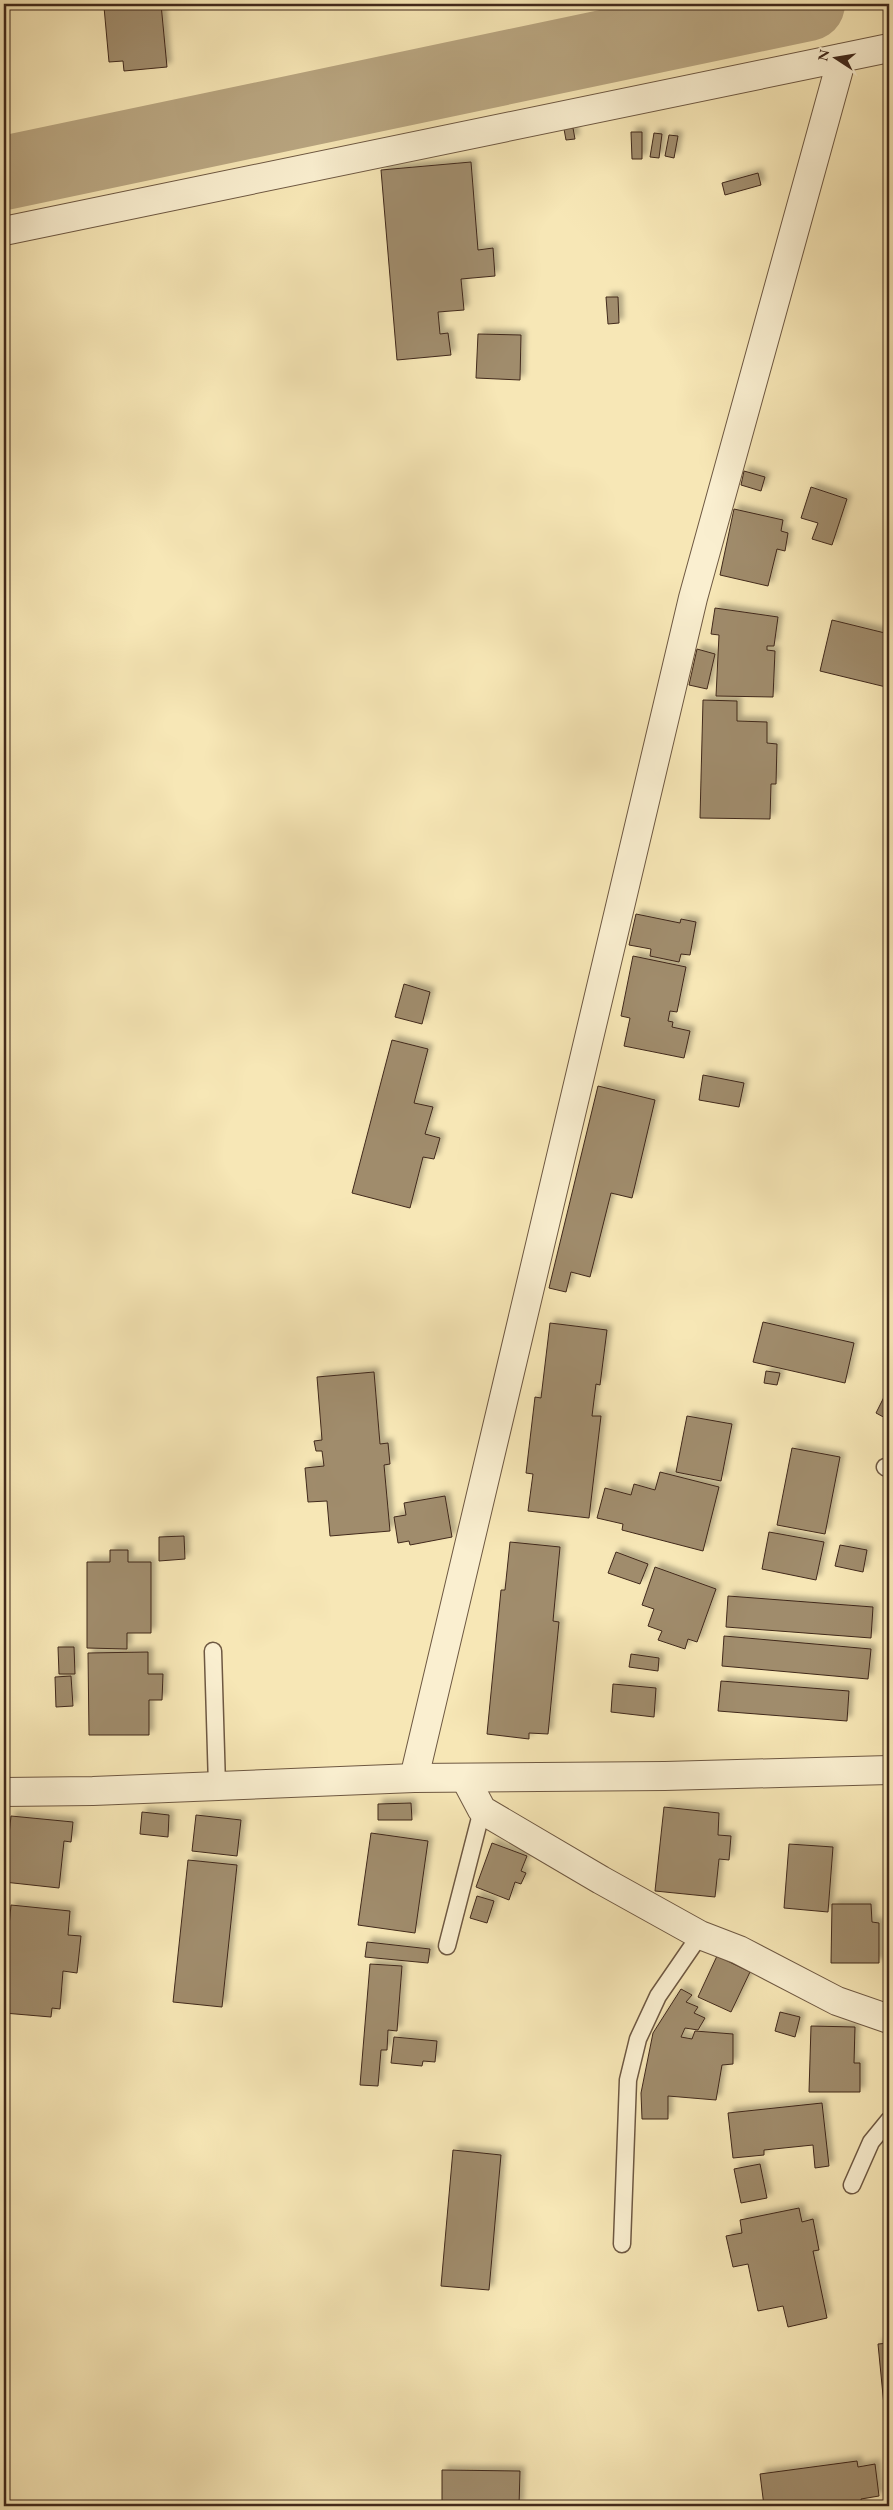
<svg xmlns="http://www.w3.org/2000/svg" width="893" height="2510" font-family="'EB Garamond',serif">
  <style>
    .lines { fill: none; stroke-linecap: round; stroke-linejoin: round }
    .river { stroke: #b9a681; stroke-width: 74 }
    .building { fill: #a08c6c; stroke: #41291b; filter: url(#shadow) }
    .service-casing { stroke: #6e5842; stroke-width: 19 }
    .minor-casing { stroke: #6e5842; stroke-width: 30 }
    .service { stroke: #faefd0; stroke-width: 16 }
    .minor { stroke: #faefd0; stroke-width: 28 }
  </style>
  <defs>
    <filter id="shadow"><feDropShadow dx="4.5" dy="-4.5" stdDeviation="2.5" flood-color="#0004"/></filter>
  </defs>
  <rect width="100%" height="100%" fill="#f7e7b6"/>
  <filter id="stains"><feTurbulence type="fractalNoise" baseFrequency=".004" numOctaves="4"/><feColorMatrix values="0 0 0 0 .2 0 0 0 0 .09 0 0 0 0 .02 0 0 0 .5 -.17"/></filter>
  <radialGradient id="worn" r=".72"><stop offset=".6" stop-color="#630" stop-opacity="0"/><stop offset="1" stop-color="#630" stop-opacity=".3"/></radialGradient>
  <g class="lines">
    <path class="river" d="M4 173 808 4"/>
  </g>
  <g class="building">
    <path d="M99 4H161L167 67 124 71 123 61 109 62 104 7 100 8Z"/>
    <path d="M573 128 575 139 566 140 564 129Z"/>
    <path d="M631 132H642V159H632Z"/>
    <path d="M654 133 662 134 659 158 650 157Z"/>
    <path d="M669 135 678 136 674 158 665 156Z"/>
    <path d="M471 162 478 250 493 248 495 276 461 279 464 310 438 312 440 334 448 333 451 355 397 360 381 170Z"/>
    <path d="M758 173 761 185 725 195 722 183Z"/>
    <path d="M606 297H618L619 323 608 324Z"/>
    <path d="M478 334 521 335 520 380 476 378Z"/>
    <path d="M744 471 765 477 761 491 741 485Z"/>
    <path d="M811 487 847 499 832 545 812 539 818 523 801 518Z"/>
    <path d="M734 509 783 520 781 531 788 533 785 551 777 549 768 586 720 575Z"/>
    <path d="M715 608 778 617 774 646H767V650L775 651 773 697 716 696 719 635 711 634Z"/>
    <path d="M832 620 889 634V672L886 687 820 671Z"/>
    <path d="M697 649 715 654 707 689 689 685Z"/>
    <path d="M703 700 737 701V721L767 722V743L777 744 776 784H771L770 819 700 818Z"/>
    <path d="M636 914 680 923 681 919 696 922 690 955 681 954 679 962 650 956 651 949 629 945Z"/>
    <path d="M633 956 686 967 677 1012 670 1011 668 1021 673 1022 672 1027 690 1031 684 1058 624 1046 630 1018 621 1016Z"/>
    <path d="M404 984 430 992 422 1024 395 1017Z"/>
    <path d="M392 1040 428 1049 414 1103 433 1107 425 1134 440 1138 434 1159 423 1157 410 1208 352 1193Z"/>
    <path d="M703 1075 744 1083 739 1107 699 1100Z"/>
    <path d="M598 1086 655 1100 632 1198 611 1193 590 1277 571 1272 566 1292 549 1288Z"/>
    <path d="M763 1322 854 1343 845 1383 753 1362Z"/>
    <path d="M550 1323 607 1330 600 1385 596 1384 592 1416H601L589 1518 528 1511 533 1474 526 1473 535 1397 541 1398Z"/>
    <path d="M766 1371 780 1373 777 1385 764 1383Z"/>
    <path d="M374 1372 380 1444 388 1443 390 1464 384 1465 390 1531 330 1536 327 1501 308 1502 305 1468 324 1466 322 1451H316L314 1441 322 1440 317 1377Z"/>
    <path d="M884 1397 889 1400V1420L876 1413Z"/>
    <path d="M687 1416 732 1424 721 1481 676 1472Z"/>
    <path d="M792 1448 840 1457 825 1534 777 1525Z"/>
    <path d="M660 1472 719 1487 703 1551 622 1530 623 1524 597 1518 605 1488 631 1495 634 1484 655 1490Z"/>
    <path d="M445 1496 452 1537 410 1545 409 1541 398 1543 394 1517 406 1515 404 1503Z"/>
    <path d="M769 1532 824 1542 816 1580 762 1569Z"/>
    <path d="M184 1536 185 1559 159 1561V1537Z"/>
    <path d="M510 1542 560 1547 553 1621 559 1622 548 1734 529 1733V1739L487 1734 501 1590H505Z"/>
    <path d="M840 1545 867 1550 863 1572 835 1566Z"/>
    <path d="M110 1550H128V1562H151V1633H127V1649L87 1648V1562H110Z"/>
    <path d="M616 1552 648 1564 640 1584 608 1573Z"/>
    <path d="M655 1567 716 1589 697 1642 688 1639 685 1649 658 1640 662 1631 648 1626 654 1609 642 1605Z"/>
    <path d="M728 1596 873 1607 871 1638 726 1627Z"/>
    <path d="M724 1636 871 1649 868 1679 722 1666Z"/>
    <path d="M58 1647H74L75 1674H59Z"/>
    <path d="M148 1652V1674H163L162 1700H149V1735H89L88 1653Z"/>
    <path d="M631 1654 659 1658 658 1671 629 1667Z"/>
    <path d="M71 1676 73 1706 56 1707 55 1677Z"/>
    <path d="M721 1681 849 1691 847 1721 718 1711Z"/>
    <path d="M613 1684 656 1688 654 1717 611 1712Z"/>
    <path d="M411 1803 412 1820H378V1804Z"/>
    <path d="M664 1807 719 1813 718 1835 731 1836 729 1860 719 1859 715 1897 655 1891Z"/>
    <path d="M142 1812 169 1815 168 1837 140 1834Z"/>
    <path d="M196 1815 241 1820 237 1856 192 1851Z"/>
    <path d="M11 1816 73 1822 71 1842 64 1841 59 1888 4 1882Z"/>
    <path d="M371 1833 428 1841 415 1933 358 1925Z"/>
    <path d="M492 1843 527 1856 521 1871 526 1873 521 1884 515 1882 509 1900 476 1887Z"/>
    <path d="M789 1844 833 1847 828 1912 784 1908Z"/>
    <path d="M188 1860 237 1865 222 2007 173 2002Z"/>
    <path d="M477 1896 494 1901 487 1923 470 1918Z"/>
    <path d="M832 1904H871L872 1922 879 1923V1963H831Z"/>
    <path d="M11 1905 70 1911 68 1935 81 1936 77 1973 63 1971 60 2009 52 2008 51 2017 4 2013V1979Z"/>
    <path d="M367 1942 430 1949 428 1963 365 1957Z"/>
    <path d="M717 1956 750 1972 731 2012 698 1997Z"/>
    <path d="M370 1964 402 1966 397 2031 388 2030 387 2050H381L378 2086 360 2085Z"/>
    <path d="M887 1968H889V2001H886Z"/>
    <path d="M681 1989 692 1995 686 2002 698 2007 694 2013 705 2018 698 2030 685 2028 681 2037 692 2039 695 2031 733 2034V2064L722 2065 716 2100 668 2096V2119H642L641 2093 653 2033Z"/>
    <path d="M780 2012 800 2017 795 2037 775 2031Z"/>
    <path d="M811 2026 855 2027 854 2063H860V2092H809Z"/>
    <path d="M394 2037 437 2041 435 2062 423 2061 422 2066 391 2063Z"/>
    <path d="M822 2103 829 2166 815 2168 813 2145 764 2150V2155L733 2158 728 2113Z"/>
    <path d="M453 2150 501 2155 489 2290 441 2286Z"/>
    <path d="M760 2164 767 2198 741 2203 734 2169Z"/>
    <path d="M799 2208 802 2222 813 2219 819 2250 813 2251 827 2318 788 2327 783 2306 758 2311 748 2264 733 2267 726 2236 742 2233 740 2220Z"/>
    <path d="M889 2343V2457L878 2344Z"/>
    <path d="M857 2461 858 2467 875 2464 879 2496 861 2499 862 2506H764L760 2474Z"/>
    <path d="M442 2470 520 2471 519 2506H442Z"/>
  </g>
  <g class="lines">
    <defs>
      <g id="service">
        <path d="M885 1467 889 1469"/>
        <path d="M213 1651 217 1786"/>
        <path d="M447 1946 482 1810"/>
        <path d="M852 2185 871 2142 889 2120"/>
        <path d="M622 2244 628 2080 638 2039 658 1996 700 1935"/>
      </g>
      <g id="minor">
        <path d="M4 231 889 48"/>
        <path d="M414 1778 693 598 842 58"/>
        <path d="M465 1778 482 1810 601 1880 700 1935 739 1950 837 2001 889 2019"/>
        <path d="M4 1792 93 1791 414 1778 665 1776 889 1770"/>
      </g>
    </defs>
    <use href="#service" class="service-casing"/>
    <use href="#minor" class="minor-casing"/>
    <use href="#service" class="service"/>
    <use href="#minor" class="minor"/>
  </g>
  <rect width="893" height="2510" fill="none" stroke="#f7e7b6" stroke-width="20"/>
  <rect x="5" y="5" width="883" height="2500" fill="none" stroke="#41291b" stroke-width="2.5"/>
  <rect x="10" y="10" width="873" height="2490" fill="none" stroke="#41291b"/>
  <g transform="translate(836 58) rotate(282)" stroke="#faefd0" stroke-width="4" paint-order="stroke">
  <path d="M0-4L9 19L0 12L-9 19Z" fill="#41291b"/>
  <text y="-8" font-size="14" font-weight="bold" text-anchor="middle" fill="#41291b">N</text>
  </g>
  <rect width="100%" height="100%" filter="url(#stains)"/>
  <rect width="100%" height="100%" fill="url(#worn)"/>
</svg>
